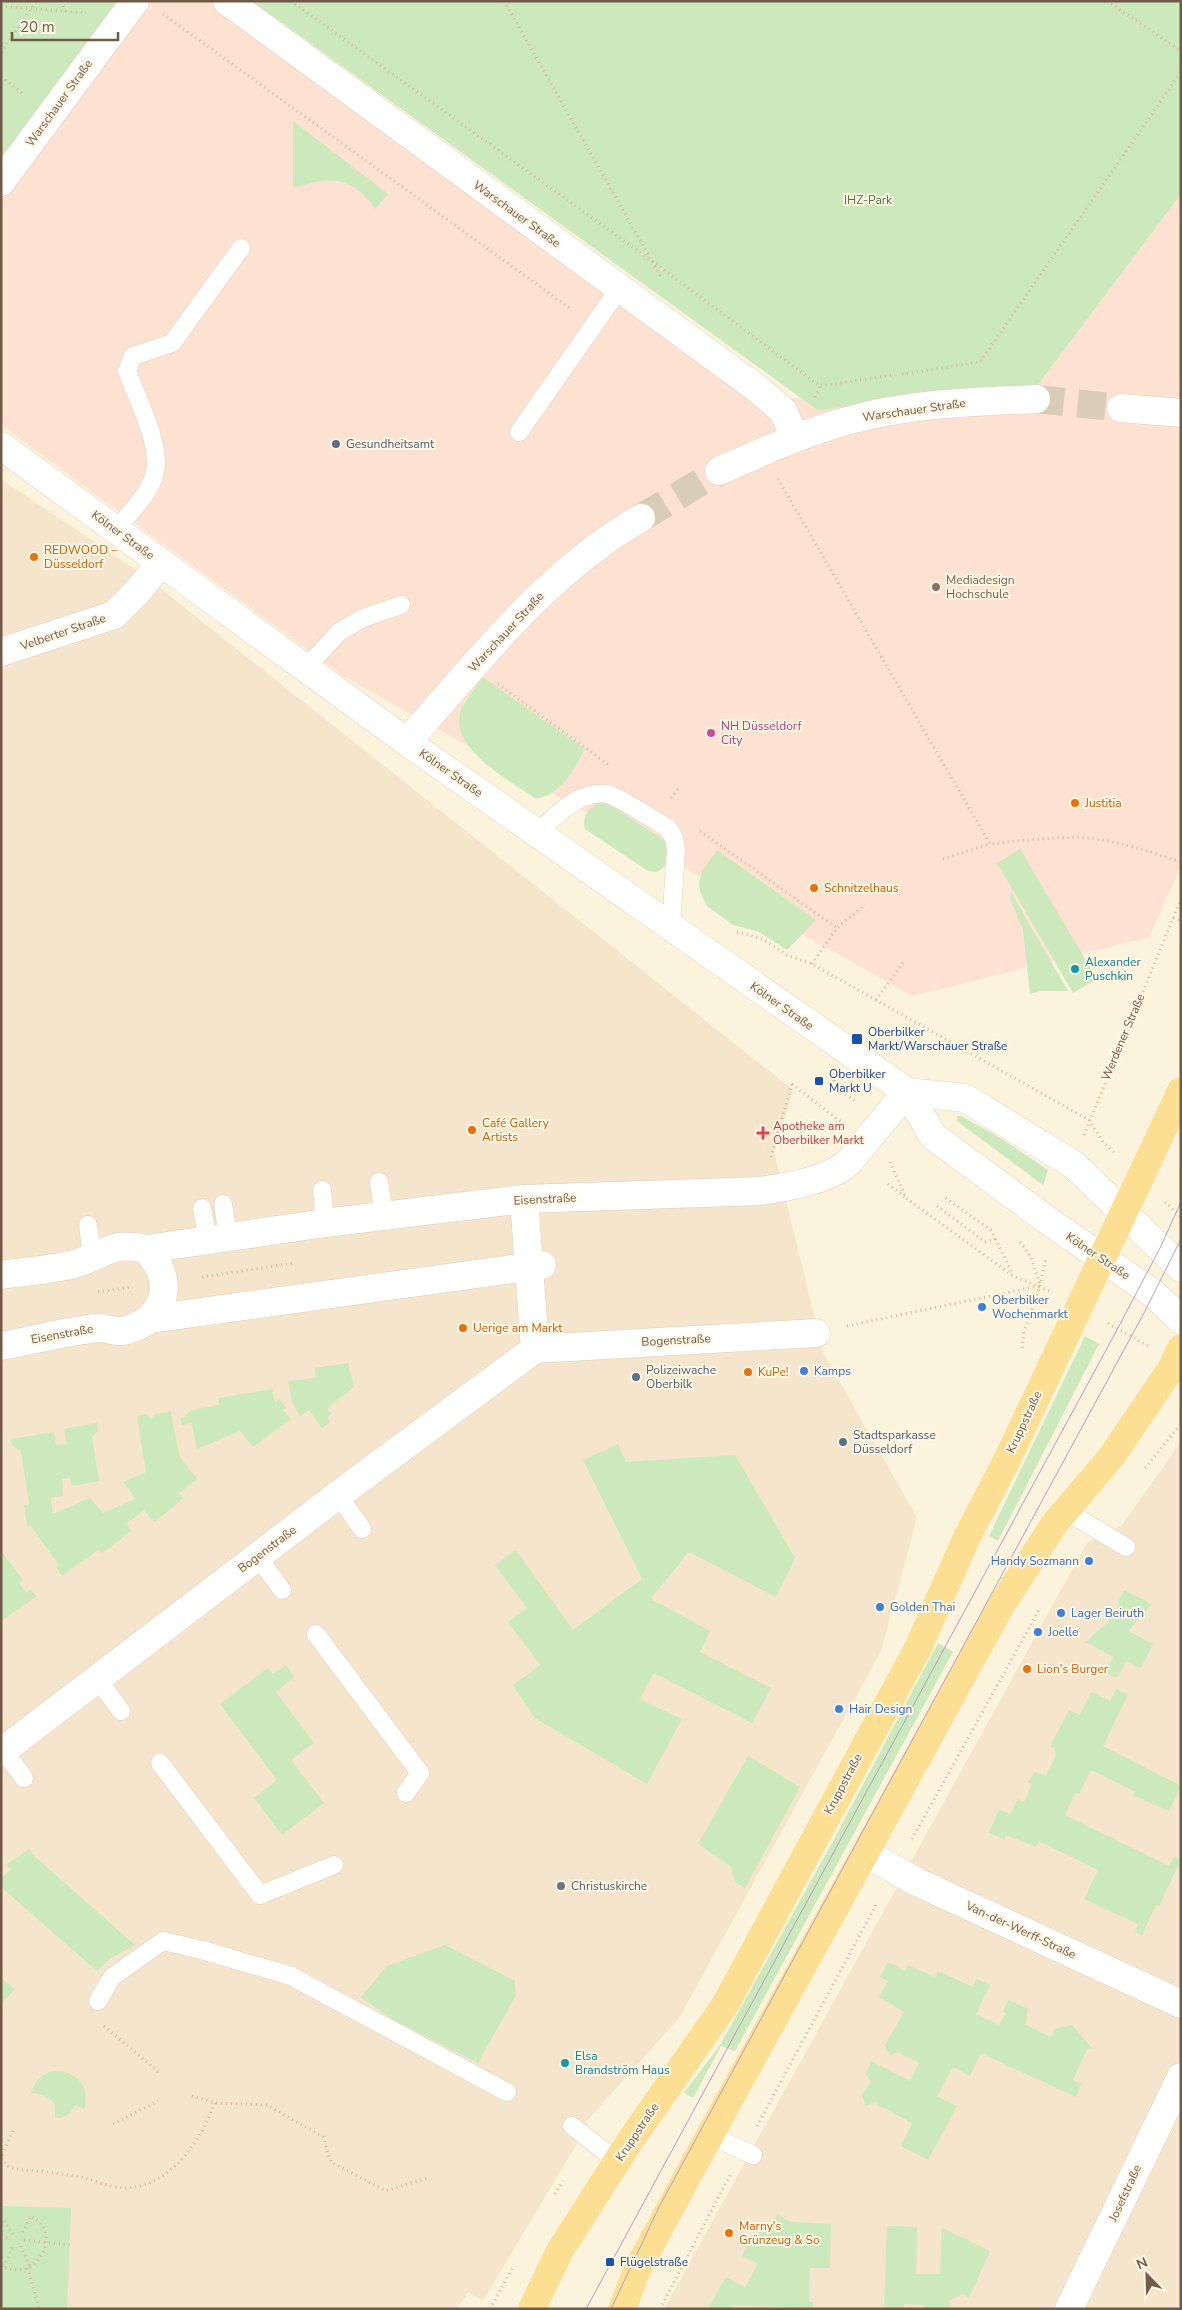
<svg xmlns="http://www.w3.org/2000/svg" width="1182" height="2310" font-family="'Nunito Sans',sans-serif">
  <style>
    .residential { fill: #f4e5cc }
    .commercial { fill: #fde2d1 }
    .green { fill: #cbe9bd }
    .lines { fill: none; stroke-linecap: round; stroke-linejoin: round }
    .minor-tunnel { stroke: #dacdb7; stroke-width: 28; stroke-dasharray: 28 14; stroke-linecap: butt }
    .service-casing { stroke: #e0cfba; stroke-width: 19 }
    .pedestrian-casing { stroke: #e0cfba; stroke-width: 29 }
    .minor-casing { stroke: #e0cfba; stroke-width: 29 }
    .secondary-casing { stroke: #e5d1b8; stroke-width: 29 }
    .primary-casing { stroke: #fff; stroke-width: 29 }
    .path { stroke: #d6b699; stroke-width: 3; stroke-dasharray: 1 4; stroke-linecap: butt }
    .service { stroke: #fff; stroke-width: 18 }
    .pedestrian { stroke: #fff; stroke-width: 28 }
    .minor { stroke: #fff; stroke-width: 28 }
    .secondary { stroke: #fff; stroke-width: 28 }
    .primary { stroke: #fddf94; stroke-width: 28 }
    .tram { stroke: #b69ec4; stroke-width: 1 }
    .service-dot { fill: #5c6f8a; stroke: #fff7e4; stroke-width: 2 }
    .food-dot { fill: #e8710a; stroke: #fff7e4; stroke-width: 2 }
    .education-dot { fill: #8d6e63; stroke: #fff7e4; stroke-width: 2 }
    .hotel-dot { fill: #d1479c; stroke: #fff7e4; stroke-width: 2 }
    .culture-dot { fill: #0f9aa8; stroke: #fff7e4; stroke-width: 2 }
    .transit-dot { fill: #1a4fb4; stroke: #fff7e4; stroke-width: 2 }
    .health-dot { fill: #e0444e; stroke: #fff7e4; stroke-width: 2 }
    .shop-dot { fill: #3f7fe0; stroke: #fff7e4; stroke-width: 2 }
    .worship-dot { fill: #6b7280; stroke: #fff7e4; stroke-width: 2 }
    .labels { text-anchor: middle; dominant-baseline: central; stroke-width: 4; stroke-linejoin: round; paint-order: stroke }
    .street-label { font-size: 12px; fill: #725a46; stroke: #fff7e4 }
    .park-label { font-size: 12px; fill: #4a783e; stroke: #fff7e4 }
    .service-label { font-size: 12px; fill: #4e5e75; stroke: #fff7e4; text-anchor: start }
    .food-label { font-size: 12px; fill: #c56008; stroke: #fff7e4; text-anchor: start }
    .education-label { font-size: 12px; fill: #785e54; stroke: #fff7e4; text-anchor: start }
    .hotel-label { font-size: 12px; fill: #b23c85; stroke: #fff7e4; text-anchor: start }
    .culture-label { font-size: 12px; fill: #0d838f; stroke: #fff7e4; text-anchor: start }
    .transit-label { font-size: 12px; fill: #164399; stroke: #fff7e4; text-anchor: start }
    .health-label { font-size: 12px; fill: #be3a42; stroke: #fff7e4; text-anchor: start }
    .shop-label { font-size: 12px; fill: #366cbe; stroke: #fff7e4; text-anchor: start }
    .worship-label { font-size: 12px; fill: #5b616d; stroke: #fff7e4; text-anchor: start }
  </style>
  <rect width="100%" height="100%" fill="#fcf3dd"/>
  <g class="residential">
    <path d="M1 479 142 574 793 1090 774 1152 823 1352 917 1518 881 1651 679 2018 586 2122 588 2125 483 2301 468 2292 457 2309H1Z"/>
    <path d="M1181 1442V2309H664L1087 1543 1122 1525Z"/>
  </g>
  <path class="commercial" d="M141 1H214L765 404 1022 354 1181 119V866L1149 937 913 996 345 677 1 425V193Z"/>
  <g class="green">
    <path d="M1 1H121L1 164Z"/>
    <path d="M252 1H1181V194L1031 394 857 404 819 411Z"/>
    <path d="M293 121 388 194 375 209C351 174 330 177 293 188Z"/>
    <path d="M483 677 585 749C573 771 562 794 536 799 510 780 452 751 460 714 462 704 477 686 483 677Z"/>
    <path d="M601 803 610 805 665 841 669 846 671 857 662 869 656 872 648 871 585 829C581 817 589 806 601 803Z"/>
    <path d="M1020 849 1097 979 1073 993 997 863Z"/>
    <path d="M717 850 816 920 787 950 759 932 733 925 707 906 700 892 699 883 702 871Z"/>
    <path d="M1011 892 1068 991H1041L1030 994 1023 930 1010 898Z"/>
    <path d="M957 1116H961L1002 1139 1048 1170 1043 1185 957 1121Z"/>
    <path d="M1085 1336 1099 1344 998 1541 989 1536Z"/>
    <path d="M348 1363 354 1387 327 1408 331 1414 328 1417 330 1422 322 1428 309 1410 300 1416 292 1402 288 1381 316 1378 315 1368Z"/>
    <path d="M272 1389 275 1403 279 1399 286 1408 283 1410 291 1419 253 1447 240 1431 197 1449 191 1423 182 1425 181 1419 192 1410 219 1405V1398Z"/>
    <path d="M171 1411 179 1456 197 1479 179 1493 184 1498 154 1522 144 1510 127 1523 131 1531 102 1553 98 1550 62 1576 56 1567 59 1565 30 1525 27 1526 24 1505 29 1504 21 1451 12 1445 11 1439 54 1432 56 1445 67 1444 64 1429 97 1423 98 1431 92 1437 99 1481 72 1486 70 1478 62 1479 63 1496 51 1498 53 1514 90 1498 103 1513 135 1499 124 1482 146 1472 137 1416 145 1414 152 1419 156 1414Z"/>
    <path d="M618 1444 626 1462 735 1455 795 1558 776 1597 689 1552 652 1597 651 1599 710 1631 700 1652 771 1688 752 1723 654 1673 639 1699 682 1719 647 1784 535 1718 513 1685 540 1665 508 1622 527 1608 495 1565 516 1550 573 1630 642 1579 583 1460Z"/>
    <path d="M1 1551 23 1580 19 1583 26 1593 30 1589 37 1596 1 1621Z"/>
    <path d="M1124 1590 1152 1604 1128 1631 1153 1644 1141 1668 1126 1661 1117 1678 1106 1673 1113 1657 1086 1642 1111 1619 1119 1604 1118 1602Z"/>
    <path d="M938 1643 953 1652 735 2051 721 2046 693 2098 684 2093 720 2045 832 1843Z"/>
    <path d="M286 1665 294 1677 276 1692 314 1743 291 1760 324 1803 282 1835 254 1798 277 1780 220 1704 268 1668 273 1674Z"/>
    <path d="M1116 1689 1128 1695 1103 1746 1181 1786 1169 1811 1133 1795 1135 1792 1091 1770 1079 1794 1075 1793 1065 1815 1169 1866 1174 1857 1181 1860 1159 1906 1156 1905 1142 1935 1135 1932 1138 1924 1084 1899 1098 1870 1039 1841 1036 1847 1006 1835 1004 1840 989 1832 999 1810 1010 1814 1018 1799 1024 1802 1032 1784 1028 1783 1035 1772 1046 1776 1056 1755 1054 1748 1050 1747 1069 1710 1080 1715 1091 1692 1110 1701Z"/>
    <path d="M748 1756 800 1787 745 1888 736 1883 730 1866 698 1844Z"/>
    <path d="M29 1849 35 1857 135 1945 111 1958 97 1971 1 1887V1878L11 1870 7 1864Z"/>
    <path d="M445 1945 515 1981 516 1995 478 2063 392 2019 361 1997 387 1966Z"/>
    <path d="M888 1962 905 1971 908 1965 935 1977 938 1971 973 1987 976 1979 990 1985 976 2014 999 2025 1006 2013 1003 2012 1008 2000 1028 2009 1025 2024 1051 2037 1054 2029 1072 2025 1092 2048 1087 2049 1073 2080 1081 2084 1076 2097 981 2053 970 2076 953 2067 937 2096 957 2106 928 2160 901 2146 912 2123 875 2103 866 2106 862 2095 871 2082 866 2074 871 2061 910 2081 919 2063 898 2052 890 2055 885 2045 904 2012 879 1997 888 1981 880 1977Z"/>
    <path d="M1 1978 15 1989 1 2004Z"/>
    <path d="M62 2071C81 2076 90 2090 84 2109L75 2105C71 2113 64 2120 55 2117V2105C49 2096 42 2094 31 2093 36 2077 45 2070 62 2071Z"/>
    <path d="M1 2206 71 2208 67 2309H1Z"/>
    <path d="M777 2214 791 2222 831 2224 830 2268H810L809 2302H813V2308L732 2305V2309H708L726 2277 745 2287 758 2264 742 2256 749 2241 754 2244 760 2231 771 2226Z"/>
    <path d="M887 2226 917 2227 916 2274H940L942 2228 990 2251 969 2298 963 2294 950 2300V2308L924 2309V2305L904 2304V2309H884Z"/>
  </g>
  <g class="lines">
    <g class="minor-tunnel">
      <path d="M1036 399 1121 408"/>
      <path d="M641 518 719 471"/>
    </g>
    <defs>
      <g id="service">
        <path d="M519 432 619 289"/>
        <path d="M116 530C129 513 151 493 155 472 161 444 137 398 127 371L133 356 172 343 241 248"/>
        <path d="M306 668 339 632 363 618 401 605"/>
        <path d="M537 833C555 816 579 790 607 794 616 795 657 822 668 828L674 838 676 850 671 927"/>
        <path d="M379 1182 384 1217"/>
        <path d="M322 1190 325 1223"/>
        <path d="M223 1204 228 1238"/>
        <path d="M202 1208 208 1241"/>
        <path d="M88 1225 92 1256"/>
        <path d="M338 1495 362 1529"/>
        <path d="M1066 1511 1126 1547"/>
        <path d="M257 1556 282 1590"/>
        <path d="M316 1634 420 1773 406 1793"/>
        <path d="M97 1678 121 1711"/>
        <path d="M3 1750 24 1778"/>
        <path d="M160 1763 260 1895 334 1865"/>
        <path d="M98 2001 112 1977 163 1941 202 1950 291 1976 507 2092"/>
        <path d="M572 2126 617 2161"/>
        <path d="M710 2135 753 2155"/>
      </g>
      <g id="pedestrian">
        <path d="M150 1319 542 1265"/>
        <path d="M535 1349 816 1333"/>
      </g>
      <g id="minor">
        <path d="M227 1 759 390 783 411 795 437"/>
        <path d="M1 182 135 1"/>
        <path d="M1121 408 1181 413"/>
        <path d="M719 471C764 451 809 430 858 418 916 403 977 402 1036 399"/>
        <path d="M1 652 114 615 138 591 161 562"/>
        <path d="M407 742C478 661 546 573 641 518"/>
        <path d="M1 1275C26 1271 54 1270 78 1263 108 1253 112 1241 147 1249L325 1223 524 1199 761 1191C791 1186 822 1182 847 1164L907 1092"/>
        <path d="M1 1346C33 1340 64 1332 96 1328 105 1327 114 1332 122 1331 150 1326 172 1302 161 1272 158 1264 152 1257 147 1249"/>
        <path d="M1 1752 338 1495 535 1349 524 1199"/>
        <path d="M864 1852 917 1882 1181 2004"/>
        <path d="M1069 2309 1181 2077"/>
      </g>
      <g id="secondary">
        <path d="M1 446 407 742 907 1092 933 1136 1054 1225 1154 1294 1181 1320"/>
        <path d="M907 1092 965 1098 1074 1165 1181 1268"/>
      </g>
      <g id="primary">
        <path d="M532 2309 559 2252 630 2141 725 2005 918 1648 967 1537 1006 1462 1181 1091"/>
        <path d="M622 2309 638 2268 710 2135 1002 1604 1055 1523 1112 1456 1172 1367 1181 1348"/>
      </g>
    </defs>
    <use href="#service" class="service-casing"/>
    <use href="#pedestrian" class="pedestrian-casing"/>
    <use href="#minor" class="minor-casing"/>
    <use href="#secondary" class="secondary-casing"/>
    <use href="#primary" class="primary-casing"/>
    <g class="path">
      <path d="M62 1 65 12"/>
      <path d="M291 1 652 261 820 386 893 375"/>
      <path d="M504 1 661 277"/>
      <path d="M1107 1 1181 51"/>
      <path d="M1 6 86 13"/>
      <path d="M163 14 571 309"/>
      <path d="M1 52 37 1"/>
      <path d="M1 77 25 95"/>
      <path d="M902 374 980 362 1181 72"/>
      <path d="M815 397 820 386"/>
      <path d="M778 479 990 844C1022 841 1055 836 1087 838 1119 841 1150 852 1181 862"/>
      <path d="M498 684 610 766"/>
      <path d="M671 798 680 786"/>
      <path d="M700 831 837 928"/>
      <path d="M943 859 990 844"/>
      <path d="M1173 918 1181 921"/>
      <path d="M737 932 763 939 787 955 812 964 1089 1120 1103 1142 1116 1154"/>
      <path d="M812 964 837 928 865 905"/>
      <path d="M876 1000 905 960"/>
      <path d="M834 1080V1086L857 1102"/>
      <path d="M792 1084 841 1122"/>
      <path d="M1084 1135 1181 899"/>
      <path d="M771 1157 793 1080"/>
      <path d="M890 1162 906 1198 1013 1276 1052 1292"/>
      <path d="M888 1184 905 1197"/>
      <path d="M1165 1202 1181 1217"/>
      <path d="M937 1206 985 1242 995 1239 992 1231 944 1197"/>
      <path d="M995 1239 1013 1274"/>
      <path d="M1020 1242 1031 1257 1040 1285"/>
      <path d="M202 1277 293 1263"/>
      <path d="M98 1292 132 1287"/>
      <path d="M1108 1323 1148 1346"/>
      <path d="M847 1326 1039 1286"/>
      <path d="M1022 1348 1024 1332 1040 1286 1046 1258"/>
      <path d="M1145 1468 1181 1424"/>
      <path d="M912 1839 1039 1610"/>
      <path d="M104 2026 161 2074"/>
      <path d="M192 2096 215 2103 267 2105 323 2137 331 2162 386 2191 428 2178"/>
      <path d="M113 2124 158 2101"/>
      <path d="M757 2126 877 1903"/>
      <path d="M13 2131 1 2157 7 2166 16 2169C37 2171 59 2173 80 2177 95 2180 110 2188 125 2188 171 2187 200 2141 215 2103"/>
      <path d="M555 2194 563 2181"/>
      <path d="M1 2217 13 2234"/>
      <path d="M1 2237 10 2239"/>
      <path d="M24 2240 70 2245"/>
      <path d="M21 2246 30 2267"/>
      <path d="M1 2265C34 2286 66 2234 31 2216L22 2234"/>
      <path d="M4 2267 13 2246"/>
      <path d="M28 2268 39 2309"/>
      <path d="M490 2309 513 2267"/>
      <path d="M660 2309 731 2173"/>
    </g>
    <use href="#service" class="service"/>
    <use href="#pedestrian" class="pedestrian"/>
    <use href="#minor" class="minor"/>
    <use href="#secondary" class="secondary"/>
    <use href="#primary" class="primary"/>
    <g class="tram">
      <path d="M586 2309 1118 1328 1160 1248 1181 1202"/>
      <path d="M611 2309 659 2207 1062 1464 1144 1313 1181 1239"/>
    </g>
  </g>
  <g class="service-dot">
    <circle cx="336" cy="444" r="5"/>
    <circle cx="636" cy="1377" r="5"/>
    <circle cx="843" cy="1442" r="5"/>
  </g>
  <g class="food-dot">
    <circle cx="34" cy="557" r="5"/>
    <circle cx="1075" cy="803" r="5"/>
    <circle cx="814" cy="888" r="5"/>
    <circle cx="472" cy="1130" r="5"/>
    <circle cx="463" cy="1328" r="5"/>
    <circle cx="748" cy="1372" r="5"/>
    <circle cx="1027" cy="1669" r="5"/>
    <circle cx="729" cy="2233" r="5"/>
  </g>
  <circle class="education-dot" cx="936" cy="587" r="5"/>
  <circle class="hotel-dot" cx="711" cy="733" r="5"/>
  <g class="culture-dot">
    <circle cx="1075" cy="969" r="5"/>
    <circle cx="565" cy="2063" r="5"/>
  </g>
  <g class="transit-dot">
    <rect x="851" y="1033" width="12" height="12" rx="2.5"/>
    <rect x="814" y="1076" width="10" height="10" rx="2.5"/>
    <rect x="605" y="2257" width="10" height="10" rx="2.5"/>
  </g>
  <path class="health-dot" d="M760.5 1125.5h5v5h5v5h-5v5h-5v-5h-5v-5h5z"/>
  <g class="shop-dot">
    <circle cx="982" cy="1307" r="5"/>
    <circle cx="804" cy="1371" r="5"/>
    <circle cx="1089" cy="1561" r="5"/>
    <circle cx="880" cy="1607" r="5"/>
    <circle cx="1061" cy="1613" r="5"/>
    <circle cx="1038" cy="1632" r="5"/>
    <circle cx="839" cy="1709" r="5"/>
  </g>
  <circle class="worship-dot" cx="561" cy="1886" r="5"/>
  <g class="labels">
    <g class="street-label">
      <text transform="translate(59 103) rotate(-54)">Warschauer Straße</text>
      <text transform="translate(517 214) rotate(36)">Warschauer Straße</text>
      <text transform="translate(914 410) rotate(-8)">Warschauer Straße</text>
      <text transform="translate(123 535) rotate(36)">Kölner Straße</text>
      <text transform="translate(63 632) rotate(-19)">Velberter Straße</text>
      <text transform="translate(506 632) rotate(-47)">Warschauer Straße</text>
      <text transform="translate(451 773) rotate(35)">Kölner Straße</text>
      <text transform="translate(782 1006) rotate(35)">Kölner Straße</text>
      <text transform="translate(1123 1037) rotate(-67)">Werdener Straße</text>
      <text transform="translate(545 1199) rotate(-3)">Eisenstraße</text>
      <text transform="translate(1098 1256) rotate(34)">Kölner Straße</text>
      <text transform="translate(62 1334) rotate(-10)">Eisenstraße</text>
      <text transform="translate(676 1340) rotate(-3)">Bogenstraße</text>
      <text transform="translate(1024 1422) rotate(-65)">Kruppstraße</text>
      <text transform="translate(267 1549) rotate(-37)">Bogenstraße</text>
      <text transform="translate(843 1784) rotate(-62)">Kruppstraße</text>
      <text transform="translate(1021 1930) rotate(25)">Van-der-Werff-Straße</text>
      <text transform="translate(637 2132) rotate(-56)">Kruppstraße</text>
      <text transform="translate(1125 2193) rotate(-65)">Josefstraße</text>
    </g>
    <g class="park-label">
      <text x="868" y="200">IHZ-Park</text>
    </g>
    <g class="service-label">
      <text x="346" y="444">Gesundheitsamt</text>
      <text x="646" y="1370">Polizeiwache<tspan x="646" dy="14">Oberbilk</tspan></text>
      <text x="853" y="1435">Stadtsparkasse<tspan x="853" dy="14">Düsseldorf</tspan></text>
    </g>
    <g class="food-label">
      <text x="44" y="550">REDWOOD –<tspan x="44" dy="14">Düsseldorf</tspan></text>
      <text x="1085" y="803">Justitia</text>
      <text x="824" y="888">Schnitzelhaus</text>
      <text x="482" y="1123">Café Gallery<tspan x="482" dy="14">Artists</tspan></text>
      <text x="473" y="1328">Uerige am Markt</text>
      <text x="758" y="1372">KuPe!</text>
      <text x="1037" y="1669">Lion's Burger</text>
      <text x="739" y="2226">Marny's<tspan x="739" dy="14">Grünzeug &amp; So</tspan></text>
    </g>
    <g class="education-label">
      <text x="946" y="580">Mediadesign<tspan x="946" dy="14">Hochschule</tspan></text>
    </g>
    <g class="hotel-label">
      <text x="721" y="726">NH Düsseldorf<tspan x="721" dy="14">City</tspan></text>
    </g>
    <g class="culture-label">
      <text x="1085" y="962">Alexander<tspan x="1085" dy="14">Puschkin</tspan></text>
      <text x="575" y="2056">Elsa<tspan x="575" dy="14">Brandström Haus</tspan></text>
    </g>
    <g class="transit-label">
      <text x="868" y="1032">Oberbilker<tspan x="868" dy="14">Markt/Warschauer Straße</tspan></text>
      <text x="829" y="1074">Oberbilker<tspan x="829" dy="14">Markt U</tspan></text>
      <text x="620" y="2262">Flügelstraße</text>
    </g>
    <g class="health-label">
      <text x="773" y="1126">Apotheke am<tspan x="773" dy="14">Oberbilker Markt</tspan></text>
    </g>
    <g class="shop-label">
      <text x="992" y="1300">Oberbilker<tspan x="992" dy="14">Wochenmarkt</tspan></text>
      <text x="814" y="1371">Kamps</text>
      <text x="1079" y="1561" text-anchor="end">Handy Sozmann</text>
      <text x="890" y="1607">Golden Thai</text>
      <text x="1071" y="1613">Lager Beiruth</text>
      <text x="1048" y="1632">Joelle</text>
      <text x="849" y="1709">Hair Design</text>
    </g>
    <g class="worship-label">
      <text x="571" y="1886">Christuskirche</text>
    </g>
  </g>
  <rect width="1182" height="2310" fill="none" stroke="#725a46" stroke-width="5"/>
  <g transform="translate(1147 2275) rotate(337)" stroke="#fff7e4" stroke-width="4" paint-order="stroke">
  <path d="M0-4L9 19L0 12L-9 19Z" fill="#725a46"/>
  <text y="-8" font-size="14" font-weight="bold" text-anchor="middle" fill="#725a46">N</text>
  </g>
  <path d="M12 32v8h106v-8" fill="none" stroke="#725a46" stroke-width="2.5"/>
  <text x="20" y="32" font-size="15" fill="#725a46" stroke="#fff7e4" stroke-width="4" paint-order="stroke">20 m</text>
</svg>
